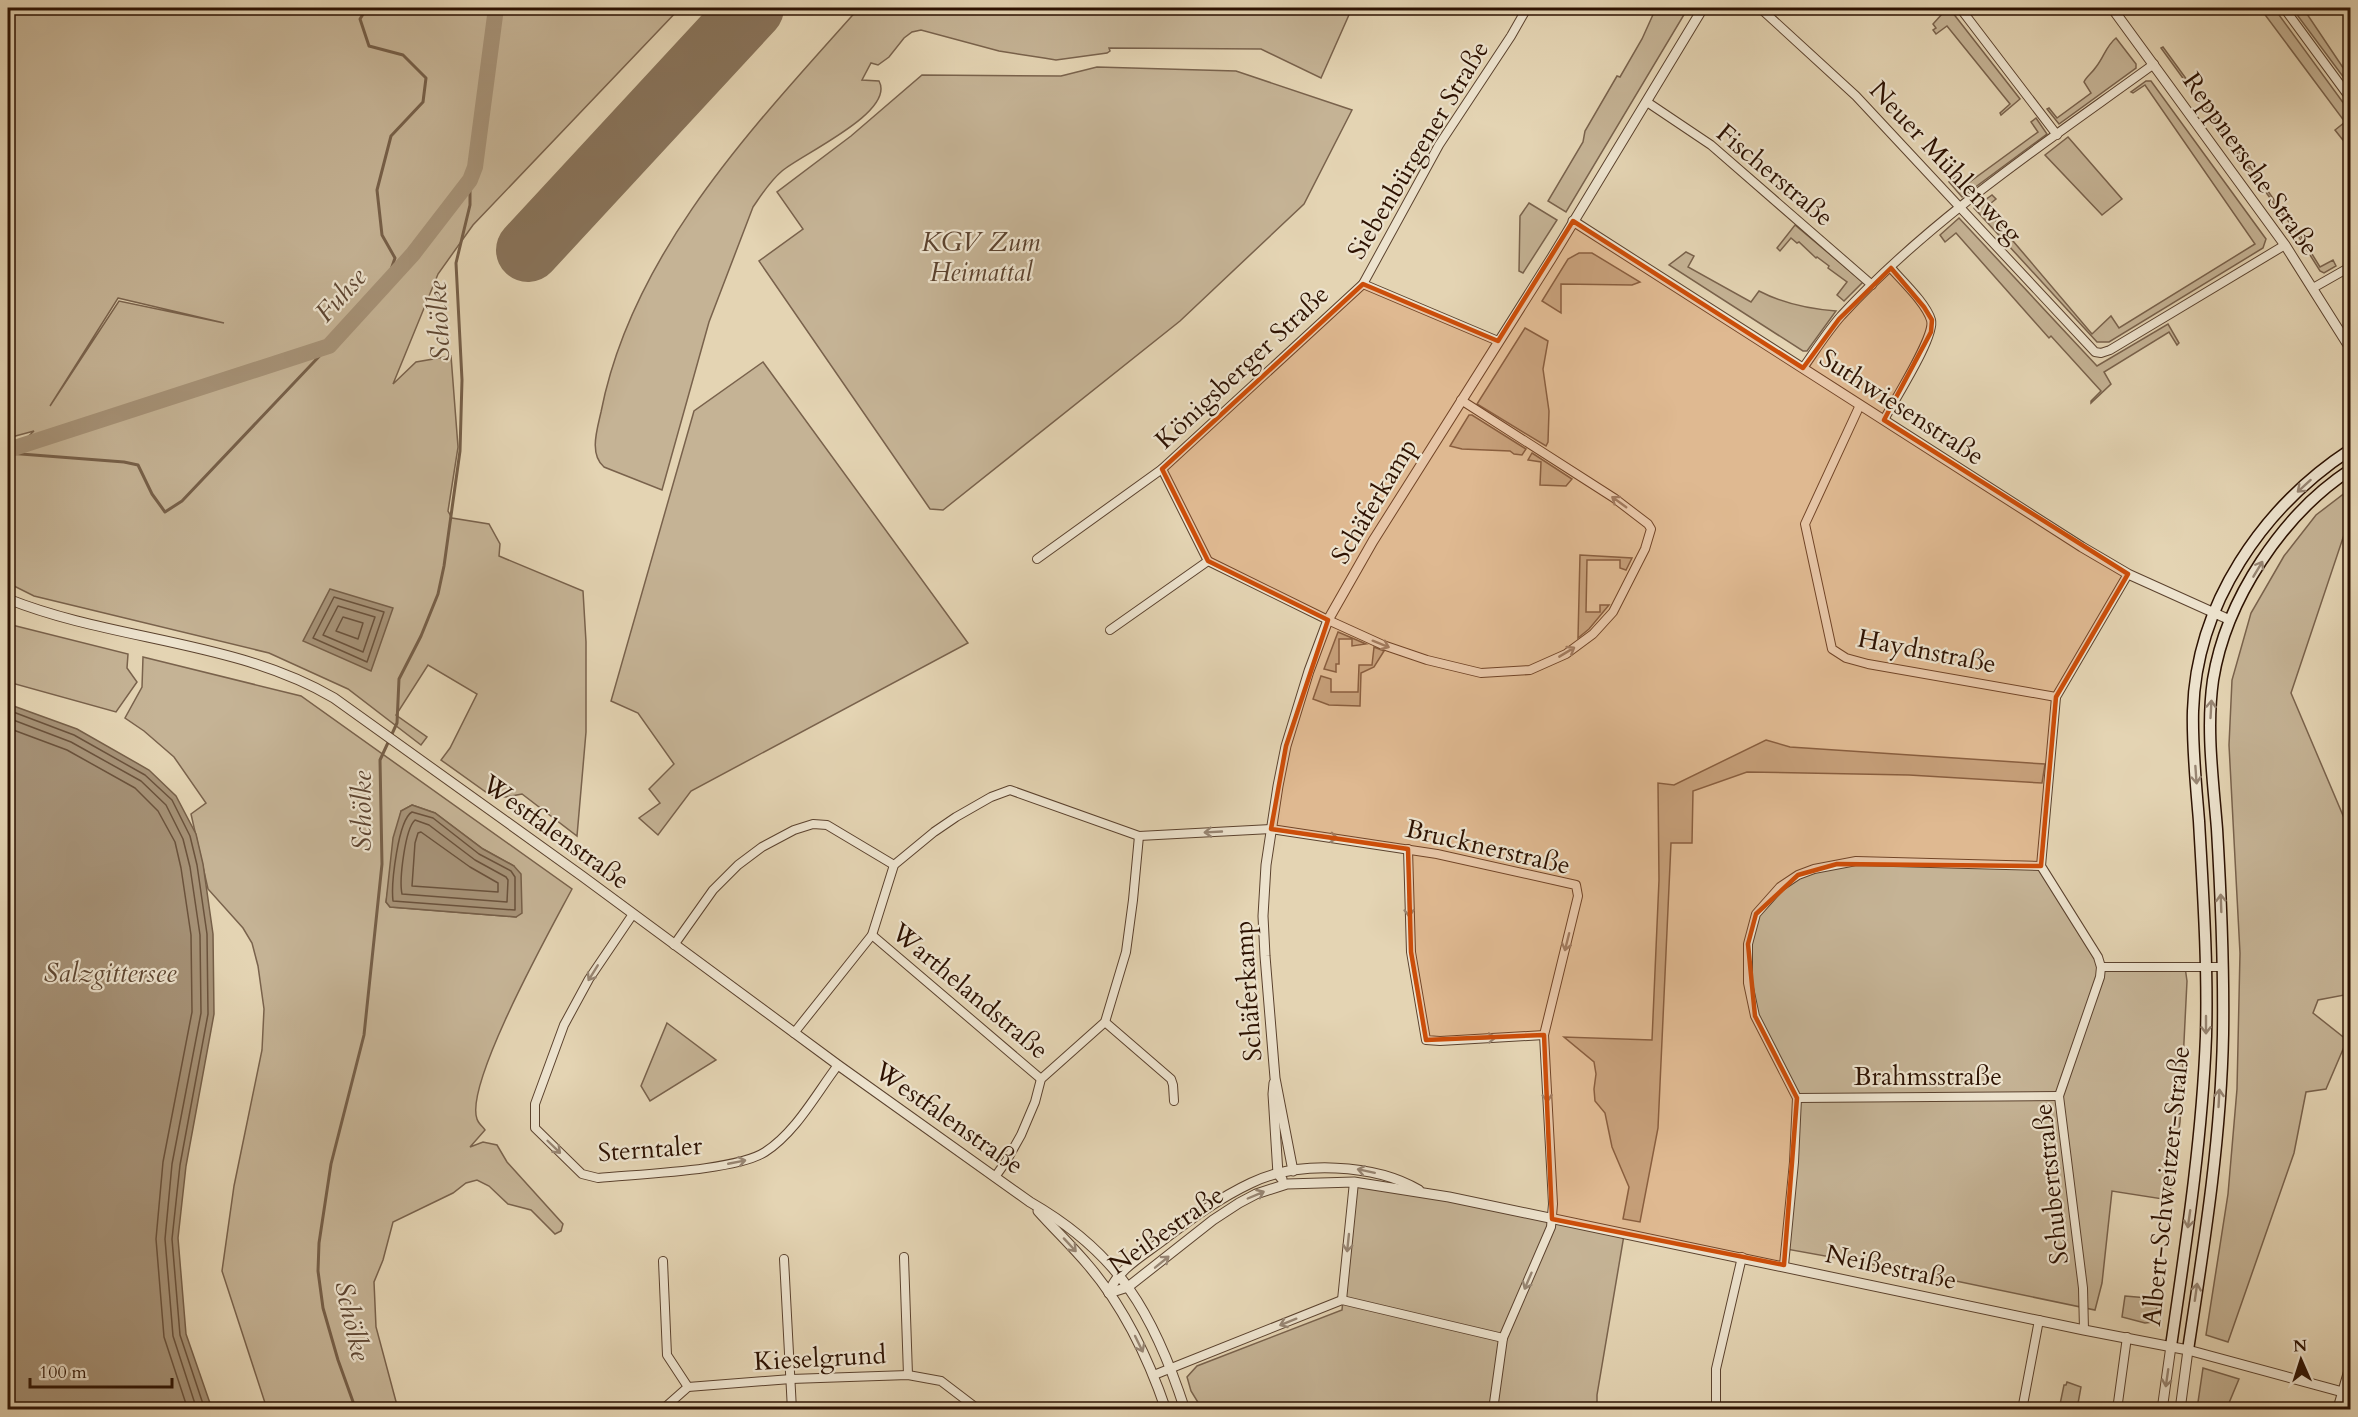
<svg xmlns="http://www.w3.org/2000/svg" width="2358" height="1417" font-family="Cardo,serif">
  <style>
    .green { fill: #c5b395; stroke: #79624c; stroke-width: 1.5; fill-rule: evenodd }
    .water { fill: #a69277; stroke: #765f48; stroke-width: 1.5 }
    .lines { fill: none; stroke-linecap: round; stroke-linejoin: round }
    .shore { stroke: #6a523c; stroke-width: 1.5 }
    .stream { stroke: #765f48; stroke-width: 3 }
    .river { stroke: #a69277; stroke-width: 16 }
    .runway { stroke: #88735a; stroke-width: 64 }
    .minor-casing { stroke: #5b422e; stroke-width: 10 }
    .tertiary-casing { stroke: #5b422e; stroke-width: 11 }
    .secondary-casing { stroke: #2d1202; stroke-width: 13 }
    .minor { stroke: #ede3ce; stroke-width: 8 }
    .tertiary { stroke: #ede3ce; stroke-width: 9 }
    .secondary { stroke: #ede3ce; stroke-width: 10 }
    .oneway { stroke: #978572 }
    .marked { fill: #cc4e0a; fill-opacity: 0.2; stroke: #cc4e0a; stroke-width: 4.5; stroke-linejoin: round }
    .labels { text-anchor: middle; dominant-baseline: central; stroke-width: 4.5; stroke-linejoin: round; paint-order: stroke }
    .street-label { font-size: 26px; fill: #2d1202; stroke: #ede3ce }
    .park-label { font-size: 26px; font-style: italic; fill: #5b422e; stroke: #ede3ce }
    .water-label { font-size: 27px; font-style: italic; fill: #5d4531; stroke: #ede3ce }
  </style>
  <rect width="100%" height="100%" fill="#e4d4b3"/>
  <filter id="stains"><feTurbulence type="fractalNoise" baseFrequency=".00333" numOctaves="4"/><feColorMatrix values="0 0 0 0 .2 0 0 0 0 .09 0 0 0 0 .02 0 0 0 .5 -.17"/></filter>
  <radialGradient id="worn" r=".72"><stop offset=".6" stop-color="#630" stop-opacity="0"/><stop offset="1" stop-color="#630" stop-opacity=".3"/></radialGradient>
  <g class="green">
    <path d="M8 8H680L473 225 438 274 393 384 416 362 451 356 458 447 448 511 452 518 489 524 500 544 499 556 583 591 586 642V732L577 836 522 794 506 797 490 795 441 760 450 748 477 694 428 665 396 715 427 737 421 745 348 689 269 653 34 596 8 583V455L34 431 8 438ZM118 298 224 323 119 301 50 406Z"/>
    <path d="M859 8H1352L1321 78 1261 49 1109 48 1110 51 1107 53 1056 60 1044 58 999 51 921 30 912 32 904 38 889 57 878 65 871 63 862 80 879 81C896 112 802 154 782 171 770 181 762 194 753 207L709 322 662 490 604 467C589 454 597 430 601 412 632 252 755 125 859 8Z"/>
    <path d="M1656 8H1688L1566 212 1548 201 1583 142 1585 131 1617 76 1620 77 1642 39Z"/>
    <path d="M1935 8H1949L2020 99 2001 115 2000 113 2010 104 1947 26 1936 34 1933 30 1936 28 1933 24 1942 14Z"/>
    <path d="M2260 8H2274L2350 112V141L2346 144 2335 130 2345 122Z"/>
    <path d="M2292 8H2303L2350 78V86Z"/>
    <path d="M2116 38 2136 64V68L2059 124 2047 109 2049 108 2057 118 2091 93 2084 82C2086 77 2092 73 2096 67 2104 57 2106 46 2116 38Z"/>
    <path d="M2163 47 2286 216 2288 215 2320 267 2333 260 2336 266 2324 273 2320 271 2290 223 2281 213 2161 48Z"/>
    <path d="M1097 67 1236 71 1352 110 1304 204 1180 321 943 510 930 509 759 261 803 229 777 192 851 136 922 75 1061 76Z"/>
    <path d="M2146 81H2151L2266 239 2263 248 2109 342H2097L1974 208 1992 195 1996 199 1985 208 2092 334 2111 316 2119 328 2255 244 2145 85 2133 93 2131 92Z"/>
    <path d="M2036 118 2047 134 1962 197 1949 182 1956 177 1964 186 2038 132 2031 122Z"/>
    <path d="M2068 137 2122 199 2102 215 2045 155Z"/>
    <path d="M1529 203 1557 220 1523 273 1519 271 1520 216Z"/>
    <path d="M1959 218 2097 366 2168 324 2179 343 2177 345 2169 332 2104 372 2111 384 2091 403V401L2101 391 2051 336 2049 338 1956 233 1945 242 1940 235Z"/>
    <path d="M1795 225 1863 282 1844 301 1837 295 1847 282 1828 268 1829 266 1817 257 1816 258 1799 242 1797 243 1791 238 1780 251 1777 248Z"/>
    <path d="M1686 252 1694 256 1688 267 1751 302 1759 291C1782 303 1809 309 1836 311L1807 351H1803L1669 265Z"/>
    <path d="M1579 253H1592L1640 282 1632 285 1561 284V313L1542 301 1568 259Z"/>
    <path d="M1525 328 1548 341 1543 369 1549 411 1548 442 1546 446 1477 404Z"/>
    <path d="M763 362 968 643 691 791 658 835 639 818 660 803 649 789 674 764 638 713 611 701 694 411Z"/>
    <path d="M1469 415H1472L1526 449 1522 455 1514 454 1510 451 1462 449 1450 446Z"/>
    <path d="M1532 453 1572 479 1566 486 1540 485 1541 462 1528 460Z"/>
    <path d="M2350 489V517L2291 693 2350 832V994L2318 1000 2313 1013 2347 1040 2326 1089 2306 1092 2294 1153 2228 1342 2206 1335 2228 1194 2237 1089 2240 953 2229 745 2232 680 2251 613 2284 556 2316 515Z"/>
    <path d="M1580 555 1632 558 1626 570 1620 568V560H1587L1586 612H1600V605H1609L1589 629 1578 638Z"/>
    <path d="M8 624 128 654 127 668 137 682 116 712 8 682Z"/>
    <path d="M1338 632 1366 644 1352 646V639H1339V664H1336V672L1324 669Z"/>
    <path d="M1374 647 1384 651 1374 667 1361 673 1360 706 1329 705 1313 699 1321 676 1331 679V692H1358L1359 665H1372Z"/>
    <path d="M143 657 301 696 572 889C552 927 464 1084 477 1119 478 1123 483 1127 485 1130L470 1147 483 1142 497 1145 507 1162 563 1224 561 1231 555 1234 531 1210 508 1204 489 1186 477 1180 466 1183 453 1193 393 1222 383 1260 374 1282 376 1327 398 1409H267L222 1271 234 1186 262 1050 264 1009 258 966 252 943 243 928 208 889 191 814 206 803 174 757 144 731 125 718 142 687ZM412 805 435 813 483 849 514 866 516 917 390 907 386 902 401 811Z"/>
    <path d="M1766 740 1790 747 2045 764 2042 783 1909 775 1747 772 1693 791 1692 843H1671L1658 1128 1640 1222 1623 1219 1629 1187 1612 1147 1605 1113 1595 1101 1594 1089 1596 1074 1594 1062 1564 1037 1652 1040 1659 880 1658 783 1674 785Z"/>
    <path d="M1856 861 2041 866 2101 967H2185L2187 981 2180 1122 2169 1200 2112 1191 2102 1283 2095 1310 1903 1270 1786 1249 1797 1098 1755 1016 1745 944 1756 914 1798 875Z"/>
    <path d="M667 1023 716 1060 650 1101 641 1086Z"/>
    <path d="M1354 1182 1624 1235 1597 1395V1409H1202L1191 1391 1187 1377 1197 1366 1342 1310Z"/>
    <path d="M2125 1296 2159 1299 2153 1322 2145 1323 2122 1317Z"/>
    <path d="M2203 1368 2239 1379 2229 1403V1409H2197Z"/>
    <path d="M2067 1382 2081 1387 2077 1409H2059L2064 1385H2066Z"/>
  </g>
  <g class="water">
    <path d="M330 589 393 608 371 671 303 641Z"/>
    <path d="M8 704 77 729 149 770 176 796 196 834 203 864 213 934 214 1014 186 1166 178 1238 186 1334 212 1409H8Z"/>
    <path d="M412 805 435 813 483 849 514 866 521 874 522 913 516 917 390 907 386 902 393 838 401 811Z"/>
  </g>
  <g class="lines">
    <g class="shore">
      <path d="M334 597 384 612 367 662 313 638Z"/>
      <path d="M338 606 375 617 363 652 323 635Z"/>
      <path d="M343 617 363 623 358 639 336 631Z"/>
      <path d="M8 710 74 735 145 775 172 800 190 836 197 865 207 934 208 1014 180 1165 172 1239 180 1335 205 1410"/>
      <path d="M8 718 71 742 141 781 166 805 183 839 190 867 200 935 201 1013 172 1164 165 1239 173 1336 197 1410"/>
      <path d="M8 728 67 750 135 788 158 811 175 842 181 868 191 935 192 1012 163 1162 156 1239 164 1337 188 1410"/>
      <path d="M412 812 433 818 479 854 511 871 515 877V910L393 901C391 884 398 820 412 812Z"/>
      <path d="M415 820 429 825 475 860 506 877 508 880 507 902 402 894C399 880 405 829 415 820Z"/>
      <path d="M421 832 470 867 498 883V892L412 886 415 843 418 833Z"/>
    </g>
    <g class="stream">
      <path d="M367 8 360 19 369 46 403 55 426 78 423 102 391 136 377 190 382 235 395 258 386 284"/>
      <path d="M409 8 418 10 421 8"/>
      <path d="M8 453 124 462 138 465 152 494 165 512 182 501 329 346"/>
      <path d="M356 1410 338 1360 323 1308 318 1271 319 1243 331 1164 364 1035 382 864 380 760 397 723 399 679 421 636 438 594 444 566 460 451 462 380 456 263 470 205V180"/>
    </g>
    <path class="river" d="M8 450 329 346 413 254 470 180 475 167 496 8"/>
    <path class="runway" d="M528 250 752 8"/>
    <defs>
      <g id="minor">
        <path d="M1760 8 1856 96 2095 352 2101 353 2110 350 2285 245"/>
        <path d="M1960 8 2057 135"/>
        <path d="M2284 8 2350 98"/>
        <path d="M1647 102 1711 145 1872 285"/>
        <path d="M1363 284 1439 145 1511 36 1527 8"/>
        <path d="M2313 288 2350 267"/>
        <path d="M1803 368C1815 351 1827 332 1841 316 1930 219 2048 141 2154 64"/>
        <path d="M1461 400 1614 498 1648 524 1651 529 1645 549 1613 612 1593 634 1566 654 1530 670 1481 673 1427 660 1383 645 1328 620 1208 561 1162 469 1363 284 1498 341"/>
        <path d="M1860 405 1805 524 1832 649 1846 658 1868 664 2056 697"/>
        <path d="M1884 420C1893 402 1936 336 1931 320 1926 303 1902 281 1891 268"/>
        <path d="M1037 559 1162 469"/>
        <path d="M1110 630 1208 561"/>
        <path d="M1408 849 1411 952 1426 1040 1440 1041 1544 1035"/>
        <path d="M633 914 589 979 564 1025 535 1104V1128L582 1174 598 1178C636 1174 736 1171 765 1152 796 1132 816 1094 838 1065"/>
        <path d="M872 935 1041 1079"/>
        <path d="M674 945 713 890 738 865 762 847 794 830 813 824 827 825 894 865"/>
        <path d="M2101 967H2223"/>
        <path d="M1105 1022 1171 1079 1173 1085 1174 1101"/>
        <path d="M794 1033 872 935 894 865 934 832 956 817 991 797 1010 790 1139 836 1271 829 1437 854 1576 885 1578 896 1544 1035 1553 1204 1551 1227 1503 1338 1493 1410"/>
        <path d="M1797 1098 2059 1096"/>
        <path d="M995 1177 1007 1160 1021 1135 1035 1102 1041 1079 1105 1022 1126 952 1133 900 1139 836"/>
        <path d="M904 1257 908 1375"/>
        <path d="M784 1259 792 1410"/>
        <path d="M663 1261 667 1355 688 1387"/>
        <path d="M1784 1265 1794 1162 1797 1098 1755 1016 1748 983V944L1756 914 1780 887 1798 875 1814 869 1856 861 2041 866"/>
        <path d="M1342 1300 1354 1182"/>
        <path d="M2084 1330 2083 1288 2059 1096 2100 977 2101 967 2098 957 2041 866 2056 697 2128 574"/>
        <path d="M1154 1375 1342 1300 1503 1338"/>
        <path d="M615 1410H617"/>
        <path d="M662 1410 688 1387 791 1379 908 1375 941 1381 979 1410"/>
        <path d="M1716 1410V1369L1742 1257"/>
        <path d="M2022 1410 2039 1320"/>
        <path d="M2117 1410 2127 1337"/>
        <path d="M2337 1410 2350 1365"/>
      </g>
      <g id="tertiary">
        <path d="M2112 8 2285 245 2350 348"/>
        <path d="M1573 221 2082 547 2128 574 2230 620"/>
        <path d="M8 599C113 641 235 640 334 698L582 876 838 1065 1030 1202C1119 1253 1154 1314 1185 1410"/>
        <path d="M1274 1083 1273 1094 1278 1174 1282 1179"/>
        <path d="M1293 1171 1275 1078 1265 956 1263 916 1266 865 1278 786 1286 746 1309 671 1328 620 1373 541 1551 259 1703 8"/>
        <path d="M1038 1211C1054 1229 1072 1246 1088 1265 1124 1307 1148 1357 1166 1410"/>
        <path d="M1109 1293 1128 1287 1213 1220 1239 1203 1256 1194 1287 1184 1354 1182 1449 1197 2084 1330 2188 1350 2350 1394"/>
        <path d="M1109 1293C1117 1269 1144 1255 1163 1240 1191 1219 1219 1198 1251 1183 1298 1160 1375 1164 1419 1190"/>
        <path d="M2162 1410 2171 1346"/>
        <path d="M2180 1410 2188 1350"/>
      </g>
      <g id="secondary">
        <path d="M2171 1346C2186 1243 2202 1140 2206 1036 2208 965 2203 892 2199 821 2196 784 2192 747 2193 711 2196 604 2263 507 2350 450"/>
        <path d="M2188 1350C2204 1245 2221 1140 2223 1034 2224 965 2221 897 2217 829 2213 779 2206 729 2213 680 2226 599 2283 514 2350 470"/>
      </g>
    </defs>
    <use href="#minor" class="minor-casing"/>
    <use href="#tertiary" class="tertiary-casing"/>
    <use href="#secondary" class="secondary-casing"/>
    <use href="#minor" class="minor"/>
    <use href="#tertiary" class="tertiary"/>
    <use href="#secondary" class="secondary"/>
  </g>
  <defs><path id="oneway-shaft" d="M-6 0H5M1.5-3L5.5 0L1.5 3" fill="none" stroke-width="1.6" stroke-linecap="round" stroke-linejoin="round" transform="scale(1.5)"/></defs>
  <g class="oneway">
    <use href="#oneway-shaft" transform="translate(2304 486) rotate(138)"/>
    <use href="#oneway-shaft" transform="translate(1619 502) rotate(-144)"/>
    <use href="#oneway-shaft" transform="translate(2258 569) rotate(-59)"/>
    <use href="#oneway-shaft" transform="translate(1381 644) rotate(22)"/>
    <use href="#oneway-shaft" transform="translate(1567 652) rotate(-31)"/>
    <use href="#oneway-shaft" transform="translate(2211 709) rotate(-87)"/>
    <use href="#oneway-shaft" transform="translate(2196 775) rotate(86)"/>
    <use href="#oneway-shaft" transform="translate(1213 832) rotate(177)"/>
    <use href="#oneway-shaft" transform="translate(1329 837) rotate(8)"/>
    <use href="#oneway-shaft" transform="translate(2221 903) rotate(-92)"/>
    <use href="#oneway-shaft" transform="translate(1409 908) rotate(89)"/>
    <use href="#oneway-shaft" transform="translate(1567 942) rotate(104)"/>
    <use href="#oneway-shaft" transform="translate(593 973) rotate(122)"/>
    <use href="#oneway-shaft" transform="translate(2206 1025) rotate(90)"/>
    <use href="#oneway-shaft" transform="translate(1487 1038) rotate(-3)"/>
    <use href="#oneway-shaft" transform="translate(1547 1093) rotate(87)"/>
    <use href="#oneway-shaft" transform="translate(2219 1098) rotate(-87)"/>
    <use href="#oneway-shaft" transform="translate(554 1147) rotate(44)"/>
    <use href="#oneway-shaft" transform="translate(737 1162) rotate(-11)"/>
    <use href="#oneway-shaft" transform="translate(1366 1171) rotate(-168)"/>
    <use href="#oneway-shaft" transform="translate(1256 1195) rotate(-23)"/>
    <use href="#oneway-shaft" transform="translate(2189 1219) rotate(98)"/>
    <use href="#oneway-shaft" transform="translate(1348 1243) rotate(96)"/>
    <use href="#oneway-shaft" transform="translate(1070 1245) rotate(47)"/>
    <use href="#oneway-shaft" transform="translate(1162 1262) rotate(-39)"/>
    <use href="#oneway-shaft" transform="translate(1528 1281) rotate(113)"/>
    <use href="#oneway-shaft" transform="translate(2196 1292) rotate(-82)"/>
    <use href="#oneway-shaft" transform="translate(1288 1322) rotate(158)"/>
    <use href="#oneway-shaft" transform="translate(1139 1344) rotate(64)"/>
    <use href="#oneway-shaft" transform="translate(2167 1378) rotate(98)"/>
  </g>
  <path class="marked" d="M1573 221 1803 368 1839 319 1891 268 1924 307 1932 320 1931 332 1884 420 2128 574 2056 697 2041 866 1837 864 1798 875 1756 914 1748 944 1755 1016 1797 1098 1784 1265 1552 1219 1544 1035 1426 1040 1411 952 1408 849 1271 829 1286 746 1328 620 1208 561 1162 469 1363 284 1498 341Z"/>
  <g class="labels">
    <g class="street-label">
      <text transform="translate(1418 150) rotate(-59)">Siebenbürgener Straße</text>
      <text transform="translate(1946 162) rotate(47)">Neuer Mühlenweg</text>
      <text transform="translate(2251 164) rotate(55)">Reppnersche Straße</text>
      <text transform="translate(1775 175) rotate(40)">Fischerstraße</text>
      <text transform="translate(1242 367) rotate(-43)">Königsberger Straße</text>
      <text transform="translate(1902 407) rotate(33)">Suthwiesenstraße</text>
      <text transform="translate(1374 501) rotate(-59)">Schäferkamp</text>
      <text transform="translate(1927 651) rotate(11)">Haydnstraße</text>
      <text transform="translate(556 832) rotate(36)">Westfalenstraße</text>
      <text transform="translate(1488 847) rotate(13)">Brucknerstraße</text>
      <text transform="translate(970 991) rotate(40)">Warthelandstraße</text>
      <text transform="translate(1248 991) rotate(-94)">Schäferkamp</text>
      <text x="1928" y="1076">Brahmsstraße</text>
      <text transform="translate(949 1118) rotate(35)">Westfalenstraße</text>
      <text transform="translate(650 1149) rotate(-4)">Sterntaler</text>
      <text transform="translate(2051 1184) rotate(-96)">Schubertstraße</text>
      <text transform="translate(2166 1186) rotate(-84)">Albert-Schweitzer-Straße</text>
      <text transform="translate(1166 1230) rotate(-35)">Neißestraße</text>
      <text transform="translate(1891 1267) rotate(12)">Neißestraße</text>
      <text transform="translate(820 1358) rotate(-3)">Kieselgrund</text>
    </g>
    <g class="park-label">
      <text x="981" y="242">KGV Zum<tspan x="981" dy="30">Heimattal</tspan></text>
    </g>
    <g class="water-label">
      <text transform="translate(341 295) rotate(-48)">Fuhse</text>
      <text transform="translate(439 321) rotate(-93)">Schölke</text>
      <text transform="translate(362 811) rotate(-90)">Schölke</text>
      <text x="110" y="973">Salzgittersee</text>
      <text transform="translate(352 1321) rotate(77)">Schölke</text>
    </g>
  </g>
  <rect width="2358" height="1417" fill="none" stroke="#e4d4b3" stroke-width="30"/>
  <rect x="9" y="9" width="2340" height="1399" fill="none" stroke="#2d1202" stroke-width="3"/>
  <rect x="15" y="15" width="2328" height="1387" fill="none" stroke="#2d1202" stroke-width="1.5"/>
  <g transform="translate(2301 1360) rotate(357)" stroke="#ede3ce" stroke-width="4.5" paint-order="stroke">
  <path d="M0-4.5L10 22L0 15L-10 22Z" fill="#2d1202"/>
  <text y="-9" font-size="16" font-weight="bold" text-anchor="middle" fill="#2d1202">N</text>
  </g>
  <path d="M30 1378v9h142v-9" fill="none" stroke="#2d1202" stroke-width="3"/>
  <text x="39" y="1378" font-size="18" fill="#2d1202" stroke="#ede3ce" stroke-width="4.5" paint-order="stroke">100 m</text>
  <rect width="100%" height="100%" filter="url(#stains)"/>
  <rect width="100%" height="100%" fill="url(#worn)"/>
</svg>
